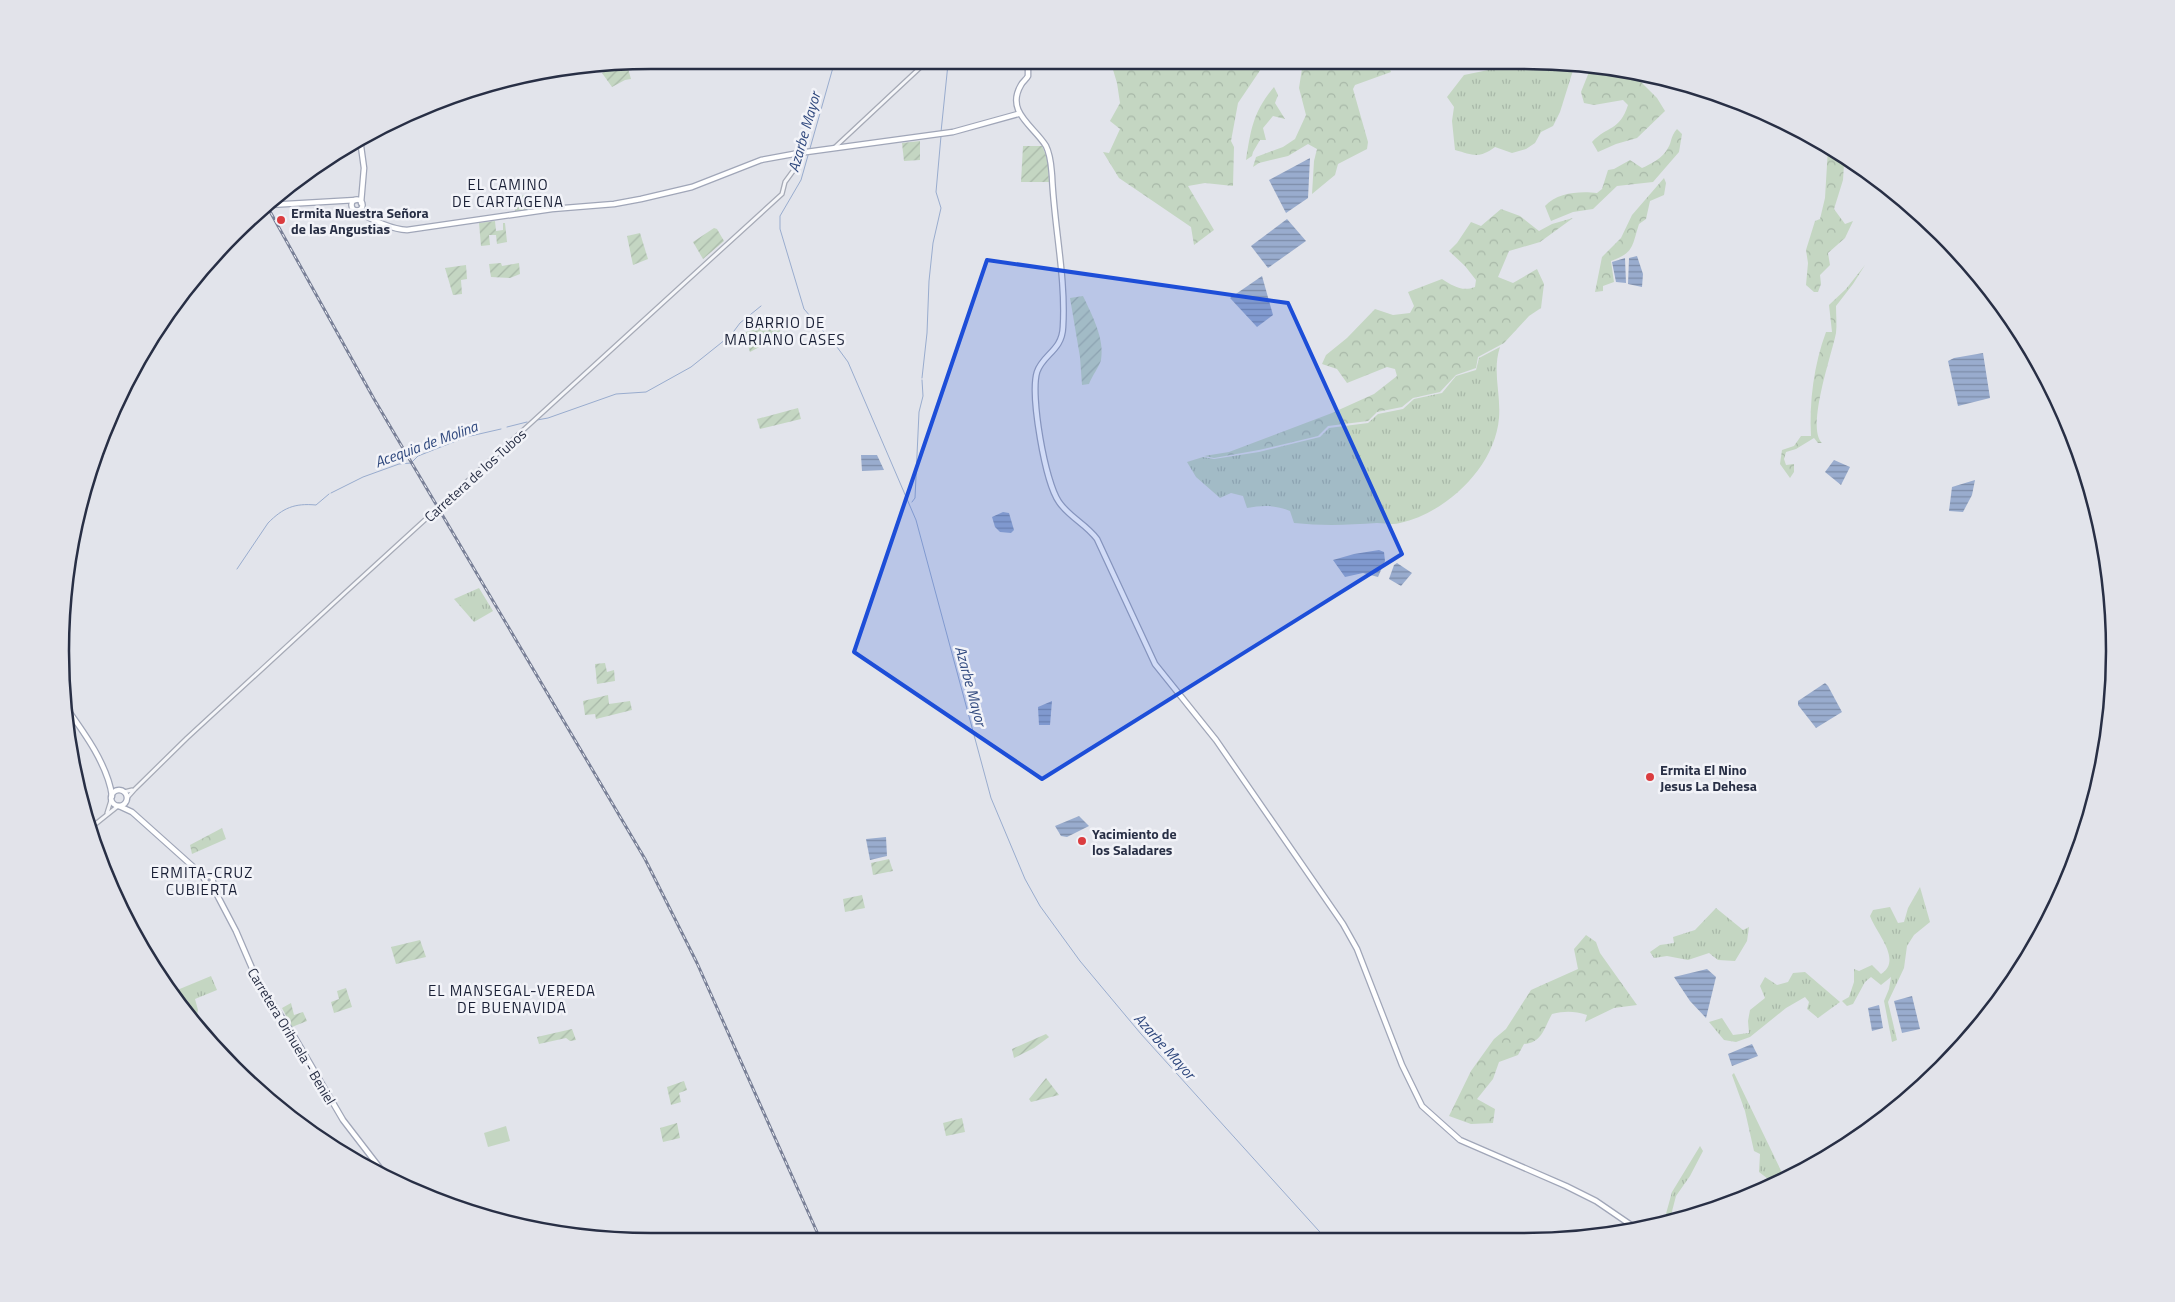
<svg xmlns="http://www.w3.org/2000/svg" width="2175" height="1302" font-family="'Titillium Web',sans-serif">
  <style>
    .grass { fill: url(#grass-tufts) }
    .forest { fill: url(#forest-crowns) }
    .garden { fill: url(#garden-furrows) }
    .pitch { fill: #c4d6c2 }
    .water { fill: url(#water-rules) }
    .lines { fill: none; stroke-linecap: round; stroke-linejoin: round }
    .stream { stroke: #99acce; stroke-width: 1 }
    .minor-casing { stroke: #a6aab6; stroke-width: 5.5 }
    .major-casing { stroke: #a0a6b8; stroke-width: 7 }
    .minor { stroke: #f5f6f9; stroke-width: 3 }
    .major { stroke: #fff; stroke-width: 4.5 }
    .rail-casing { stroke: #798097; stroke-width: 3 }
    .rail { stroke: #f2f3f8; stroke-width: 1; stroke-dasharray: 4; stroke-linecap: butt }
    .marked { fill: #1d4ed8; fill-opacity: 0.2; stroke: #1d4ed8; stroke-width: 4; stroke-linejoin: round }
    .poi-dot { fill: #db3c3f; stroke: #f2f3f8; stroke-width: 2 }
    .labels { text-anchor: middle; dominant-baseline: central; stroke-width: 5; stroke-linejoin: round; paint-order: stroke }
    .poi-label { font-size: 14px; font-weight: bold; fill: #282f45; stroke: #f2f3f8; text-anchor: start }
    .street-label { font-size: 14px; fill: #282f45; stroke: #f2f3f8 }
    .water-label { font-size: 15px; font-style: italic; fill: #2e477d; stroke: #f2f3f8 }
    .neighbourhood-label { font-size: 15px; letter-spacing: 1px; fill: #1a2036; stroke: #f2f3f8 }
    .rim { fill: none; stroke: #282f45; stroke-width: 2.5 }
  </style>
  <defs>
    <pattern id="grass-tufts" width="24" height="20" patternUnits="userSpaceOnUse" patternTransform="scale(1.25)"><rect width="24" height="20" fill="#c4d6c2"/><path d="M3 7l-1-3M5 7V3M7 7l1-3M15 17l-1-3M17 17v-4M19 17l1-3" fill="none" stroke="#a8b8a8"/></pattern>
    <pattern id="forest-crowns" width="20" height="18" patternUnits="userSpaceOnUse" patternTransform="scale(1.25)"><rect width="20" height="18" fill="#c4d6c2"/><path d="M2 6a3 3 0 1 1 6 0M12 15a3 3 0 1 1 6 0" fill="none" stroke="#a8b8a8"/></pattern>
    <pattern id="garden-furrows" width="10" height="10" patternUnits="userSpaceOnUse" patternTransform="scale(1.25)"><rect width="10" height="10" fill="#c4d6c2"/><path d="M-1 1l2-2M0 10L10 0M9 11l2-2" fill="none" stroke="#a8b8a8"/></pattern>
    <pattern id="water-rules" width="6" height="5" patternUnits="userSpaceOnUse" patternTransform="scale(1.25)"><rect width="6" height="5" fill="#99acce"/><path d="M0 2.5h6" fill="none" stroke="#7d8ca9"/></pattern>
  </defs>
  <rect width="100%" height="100%" fill="#e2e4eb"/>
  <g class="grass">
    <path d="M1563 61 1575 64 1560 112 1553 126 1541 132 1535 143 1526 149 1512 153 1495 147C1479 159 1473 155 1455 150L1452 121 1454 107 1447 97 1464 75 1493 69 1495 62Z"/>
    <path d="M1500 347C1492 371 1501 393 1499 418 1495 467 1446 513 1400 523 1393 525 1385 523 1377 523 1349 525 1322 526 1294 523L1290 511C1275 505 1263 505 1247 508L1243 496 1231 493 1220 498 1196 477 1187 462 1203 457 1214 459 1259 452 1320 437 1329 428 1368 423 1378 414 1403 409 1414 399 1442 393 1456 376 1476 370 1479 358Z"/>
    <path d="M479 588 493 611 474 622 454 599Z"/>
    <path d="M1920 887 1930 922 1914 935 1907 946 1904 968 1888 1002 1897 1040 1892 1042 1884 1001 1889 989 1891 977 1881 985 1871 977 1865 982 1853 1004 1847 1006 1842 1001 1849 997 1854 982V969L1859 971 1872 965 1881 974C1903 960 1876 933 1870 916L1873 910 1890 907 1898 923 1904 922 1908 908Z"/>
    <path d="M1716 908 1743 930 1749 927 1747 941 1735 961 1718 960 1709 953 1688 960 1667 956 1654 958 1650 952 1660 945 1674 943 1673 937 1695 930Z"/>
    <path d="M1805 972 1840 1002 1818 1018 1807 1009 1809 1002 1805 997 1786 1008 1750 1037 1736 1042 1724 1040 1709 1022 1722 1018 1733 1035 1749 1033 1748 1021 1750 1010 1765 998 1760 986 1765 977 1777 985 1788 982 1793 973Z"/>
    <path d="M211 976 217 990 195 999 198 1010 195 1025 170 993Z"/>
    <path d="M1734 1073 1785 1179 1768 1186 1772 1182 1759 1172 1760 1154 1754 1151 1745 1111 1732 1075Z"/>
    <path d="M1700 1146 1703 1151 1690 1176 1676 1196 1670 1219 1664 1221 1672 1192Z"/>
  </g>
  <g class="forest">
    <path d="M1268 62 1261 69 1238 103 1231 141 1234 147 1233 186 1205 183 1188 186 1214 230 1194 245 1191 227 1119 178 1103 152 1109 153 1120 129 1110 121 1120 103 1117 83 1111 63Z"/>
    <path d="M1303 62H1387L1391 72 1355 85 1353 89 1368 142 1367 149 1338 164 1335 175 1312 194 1314 161 1317 149 1308 144 1288 156 1259 163 1253 167 1256 157 1283 147 1295 139 1306 115 1299 88Z"/>
    <path d="M1591 67 1635 76 1657 98 1665 111 1637 138 1616 144 1598 152 1592 142C1608 125 1619 132 1628 105L1623 100 1594 105 1584 103 1581 92Z"/>
    <path d="M1274 87 1278 95 1275 103 1285 119 1273 116 1263 128 1266 140H1260L1253 152 1252 156 1246 160C1251 129 1253 112 1274 87Z"/>
    <path d="M1677 129 1682 134 1679 152 1653 182 1617 186 1593 209 1573 212 1551 221 1545 206C1557 192 1581 191 1597 193L1602 189 1608 170 1614 169 1630 160 1642 168C1651 164 1663 158 1668 148 1672 142 1670 137 1677 129Z"/>
    <path d="M1828 148 1850 158 1849 165 1844 164 1843 180 1834 209 1845 224 1853 221 1845 238 1828 253 1830 265 1820 275 1821 284 1818 292H1814L1806 285 1808 263 1806 250 1815 221 1820 219 1825 198Z"/>
    <path d="M1664 178 1666 183 1664 195 1650 201 1646 219 1639 224C1632 246 1634 253 1611 261L1614 282 1603 286V291L1595 292 1602 257 1621 238 1632 215Z"/>
    <path d="M1501 209 1520 216 1539 231 1552 224 1573 218 1540 242 1509 251 1498 277 1513 283 1537 269 1544 284 1541 308 1529 316 1504 343 1478 357 1476 368 1456 375 1440 392 1413 398 1402 407 1377 412 1368 421 1328 426 1318 436 1259 450 1214 458 1204 456 1229 452 1332 413 1374 394 1397 376 1395 369 1387 367 1347 383 1337 369 1322 364 1326 355 1347 338 1375 309 1393 315 1410 313 1414 306 1408 292 1442 279C1453 286 1462 292 1475 287L1476 280 1465 266 1449 251 1457 243 1471 222 1481 226Z"/>
    <path d="M1865 265 1853 284 1836 306C1836 315 1837 325 1836 333 1832 354 1806 427 1822 443H1818L1814 438 1796 449 1786 452 1784 459 1786 465 1794 464V472L1790 478 1780 464 1782 450 1794 446 1801 436H1811C1809 402 1814 364 1826 332H1832L1829 305 1846 289Z"/>
    <path d="M222 828 226 839 192 854 190 845Z"/>
    <path d="M1586 935 1596 942 1600 953 1637 1005 1614 1008 1585 1022 1587 1015C1574 1011 1565 1011 1552 1014 1544 1028 1542 1043 1524 1044L1518 1055 1499 1062 1493 1079 1477 1099 1495 1109 1493 1123 1471 1124 1449 1116 1471 1071 1494 1039 1506 1029 1531 990 1578 969 1574 949Z"/>
  </g>
  <g class="garden">
    <path d="M620 65H627L631 79 625 80 612 87 602 73Z"/>
    <path d="M920 141V160L904 161 902 143Z"/>
    <path d="M1023 146H1042L1048 160 1049 182H1021Z"/>
    <path d="M534 194 537 209 515 211 513 197Z"/>
    <path d="M495 221 496 231 503 230V223H505L507 242 497 244 496 235H489L490 245 481 246 479 223Z"/>
    <path d="M714 228 717 229 724 241 703 259 693 242Z"/>
    <path d="M640 233 648 259 633 265 627 236Z"/>
    <path d="M501 263 502 266 519 263 520 274 510 278 491 277 489 264Z"/>
    <path d="M466 265 467 279 461 280 462 294 453 295 445 268Z"/>
    <path d="M1083 296C1092 315 1105 339 1101 360 1100 365 1091 378 1089 384L1082 385 1080 357 1070 298Z"/>
    <path d="M775 321 782 335 750 352 744 333Z"/>
    <path d="M798 408 801 419 760 429 757 419Z"/>
    <path d="M605 663 607 672 614 670 615 681 597 684 595 664Z"/>
    <path d="M608 695 609 704 630 701 632 710 596 719 595 714 585 715 583 701Z"/>
    <path d="M889 859 893 871 873 875 871 863Z"/>
    <path d="M862 895 865 908 845 912 843 899Z"/>
    <path d="M420 940 426 957 396 964 391 947Z"/>
    <path d="M346 988 352 1007 334 1013 331 1002 339 999 337 991Z"/>
    <path d="M291 1003 294 1015 303 1012 307 1021 292 1027 282 1008Z"/>
    <path d="M572 1029 576 1040 570 1041 566 1038 539 1044 537 1037Z"/>
    <path d="M1046 1034 1049 1037 1034 1048 1014 1058 1012 1049Z"/>
    <path d="M1046 1078 1059 1095 1031 1102 1029 1099Z"/>
    <path d="M684 1081 687 1090 679 1093 681 1102 671 1105 667 1087Z"/>
    <path d="M962 1118 965 1132 946 1136 943 1123Z"/>
    <path d="M677 1123 680 1138 663 1142 660 1128Z"/>
  </g>
  <path class="pitch" d="M506 1126 510 1141 488 1147 484 1133Z"/>
  <g class="water">
    <path d="M1310 158 1308 198 1286 213 1269 180Z"/>
    <path d="M1287 219 1306 241 1268 268 1251 246Z"/>
    <path d="M1637 256 1643 274 1642 287 1628 284 1629 258Z"/>
    <path d="M1625 258 1626 283 1616 282 1612 262Z"/>
    <path d="M1262 276 1273 315 1257 327 1230 298Z"/>
    <path d="M1983 353 1990 398 1958 406 1948 361 1954 358Z"/>
    <path d="M861 455H877L884 470 862 471Z"/>
    <path d="M1834 460 1850 467 1841 485 1825 472Z"/>
    <path d="M1975 480 1972 495 1963 512 1949 511 1952 487Z"/>
    <path d="M1003 512 1009 513 1014 530 1011 533 1000 532 995 527 992 517Z"/>
    <path d="M1379 550 1384 552 1385 561 1378 577 1363 573 1345 577 1333 560 1354 554Z"/>
    <path d="M1397 563 1412 573 1401 586 1389 579 1394 565Z"/>
    <path d="M1825 683 1828 686 1842 712 1816 728 1798 705V701Z"/>
    <path d="M1052 701 1050 725H1039L1038 707Z"/>
    <path d="M1079 816 1089 826 1067 837 1061 836 1055 826Z"/>
    <path d="M886 837 887 856 870 860 866 839Z"/>
    <path d="M1707 969 1716 977 1706 1018 1690 1001 1674 977Z"/>
    <path d="M1912 996 1920 1029 1902 1033 1894 1001Z"/>
    <path d="M1879 1005 1883 1028 1872 1031 1868 1008Z"/>
    <path d="M1752 1044 1758 1056 1732 1066 1728 1054Z"/>
  </g>
  <g class="lines">
    <g class="stream">
      <path d="M834 64 801 180 780 216V229L804 309 837 347 848 362 916 520 991 798 1025 879 1040 906 1080 961 1141 1034 1328 1241"/>
      <path d="M941 132 948 64"/>
      <path d="M922 378 927 333 929 281 933 243 941 208 936 192 941 136"/>
      <path d="M537 420 548 418 616 394 646 392 691 367 731 335 740 323 761 306"/>
      <path d="M507 427 527 422"/>
      <path d="M331 493 363 477 399 464 411 463 418 456 466 437 501 429"/>
      <path d="M912 502 915 498 919 412 923 396 922 380"/>
      <path d="M237 569 268 523C283 508 294 503 316 505L329 494"/>
    </g>
    <defs>
      <g id="minor">
        <path d="M834 148 924 64"/>
        <path d="M124 792 132 790"/>
        <path d="M127 798 135 789 187 738 348 590 782 194 785 182 796 167 799 153"/>
        <path d="M107 813 112 797"/>
        <path d="M88 830 118 806"/>
      </g>
      <g id="major">
        <path d="M1028 63V76C1026 80 1023 81 1021 85 1005 112 1034 126 1046 146 1051 156 1051 166 1052 176 1054 226 1066 277 1063 327 1062 351 1043 354 1037 372 1030 395 1045 482 1059 502 1069 517 1086 524 1097 539L1155 664 1216 740 1343 924 1357 949 1402 1065 1422 1106 1460 1140 1566 1186 1596 1201 1634 1227"/>
        <path d="M360 139 364 168 361 203"/>
        <circle cx="357" cy="205" r="5.5"/>
        <path d="M269 205 356 200"/>
        <path d="M357 211C372 220 389 229 407 230L552 209 614 204 641 199 692 187 761 160 799 153 953 132 1018 114"/>
        <path d="M65 706C83 731 108 765 112 796"/>
        <circle cx="119" cy="798" r="8"/>
        <path d="M119 806 132 812 199 872 205 880"/>
        <circle cx="209" cy="880" r="4"/>
        <path d="M213 882 215 891 236 931 258 982 291 1031 343 1120 383 1172"/>
      </g>
    </defs>
    <use href="#minor" class="minor-casing"/>
    <use href="#major" class="major-casing"/>
    <use href="#minor" class="minor"/>
    <use href="#major" class="major"/>
    <defs>
      <path id="rail" d="M267 206 374 399 645 859 697 963 821 1241"/>
    </defs>
    <use href="#rail" class="rail-casing"/>
    <use href="#rail" class="rail"/>
  </g>
  <path class="marked" d="M987 260 1288 303 1402 554 1042 779 854 652Z"/>
  <g class="poi-dot">
    <circle cx="281" cy="220" r="5"/>
    <circle cx="1650" cy="777" r="5"/>
    <circle cx="1082" cy="841" r="5"/>
  </g>
  <g class="labels">
    <g class="poi-label">
      <text x="291" y="212">Ermita Nuestra Señora<tspan x="291" dy="16">de las Angustias</tspan></text>
      <text x="1660" y="769">Ermita El Nino<tspan x="1660" dy="16">Jesus La Dehesa</tspan></text>
      <text x="1092" y="833">Yacimiento de<tspan x="1092" dy="16">los Saladares</tspan></text>
    </g>
    <g class="street-label">
      <text transform="translate(475 475) rotate(-42)">Carretera de los Tubos</text>
      <text transform="translate(292 1036) rotate(59)">Carretera Orihuela - Beniel</text>
    </g>
    <g class="water-label">
      <text transform="translate(804 132) rotate(-74)">Azarbe Mayor</text>
      <text transform="translate(426 444) rotate(-20)">Acequia de Molina</text>
      <text transform="translate(971 686) rotate(75)">Azarbe Mayor</text>
      <text transform="translate(1165 1046) rotate(48)">Azarbe Mayor</text>
    </g>
    <g class="neighbourhood-label">
      <text x="508" y="184">EL CAMINO<tspan x="508" dy="17">DE CARTAGENA</tspan></text>
      <text x="785" y="322">BARRIO DE<tspan x="785" dy="17">MARIANO CASES</tspan></text>
      <text x="202" y="872">ERMITA-CRUZ<tspan x="202" dy="17">CUBIERTA</tspan></text>
      <text x="512" y="990">EL MANSEGAL-VEREDA<tspan x="512" dy="17">DE BUENAVIDA</tspan></text>
    </g>
  </g>
  <path d="M0 0H2175V1302H0ZM651 69H1524A582 582 0 0 1 2106 651V651A582 582 0 0 1 1524 1233H651A582 582 0 0 1 69 651V651A582 582 0 0 1 651 69Z" fill="#e2e3ea" fill-rule="evenodd"/>
  <path class="rim" d="M651 69H1524A582 582 0 0 1 2106 651V651A582 582 0 0 1 1524 1233H651A582 582 0 0 1 69 651V651A582 582 0 0 1 651 69Z"/>
</svg>
